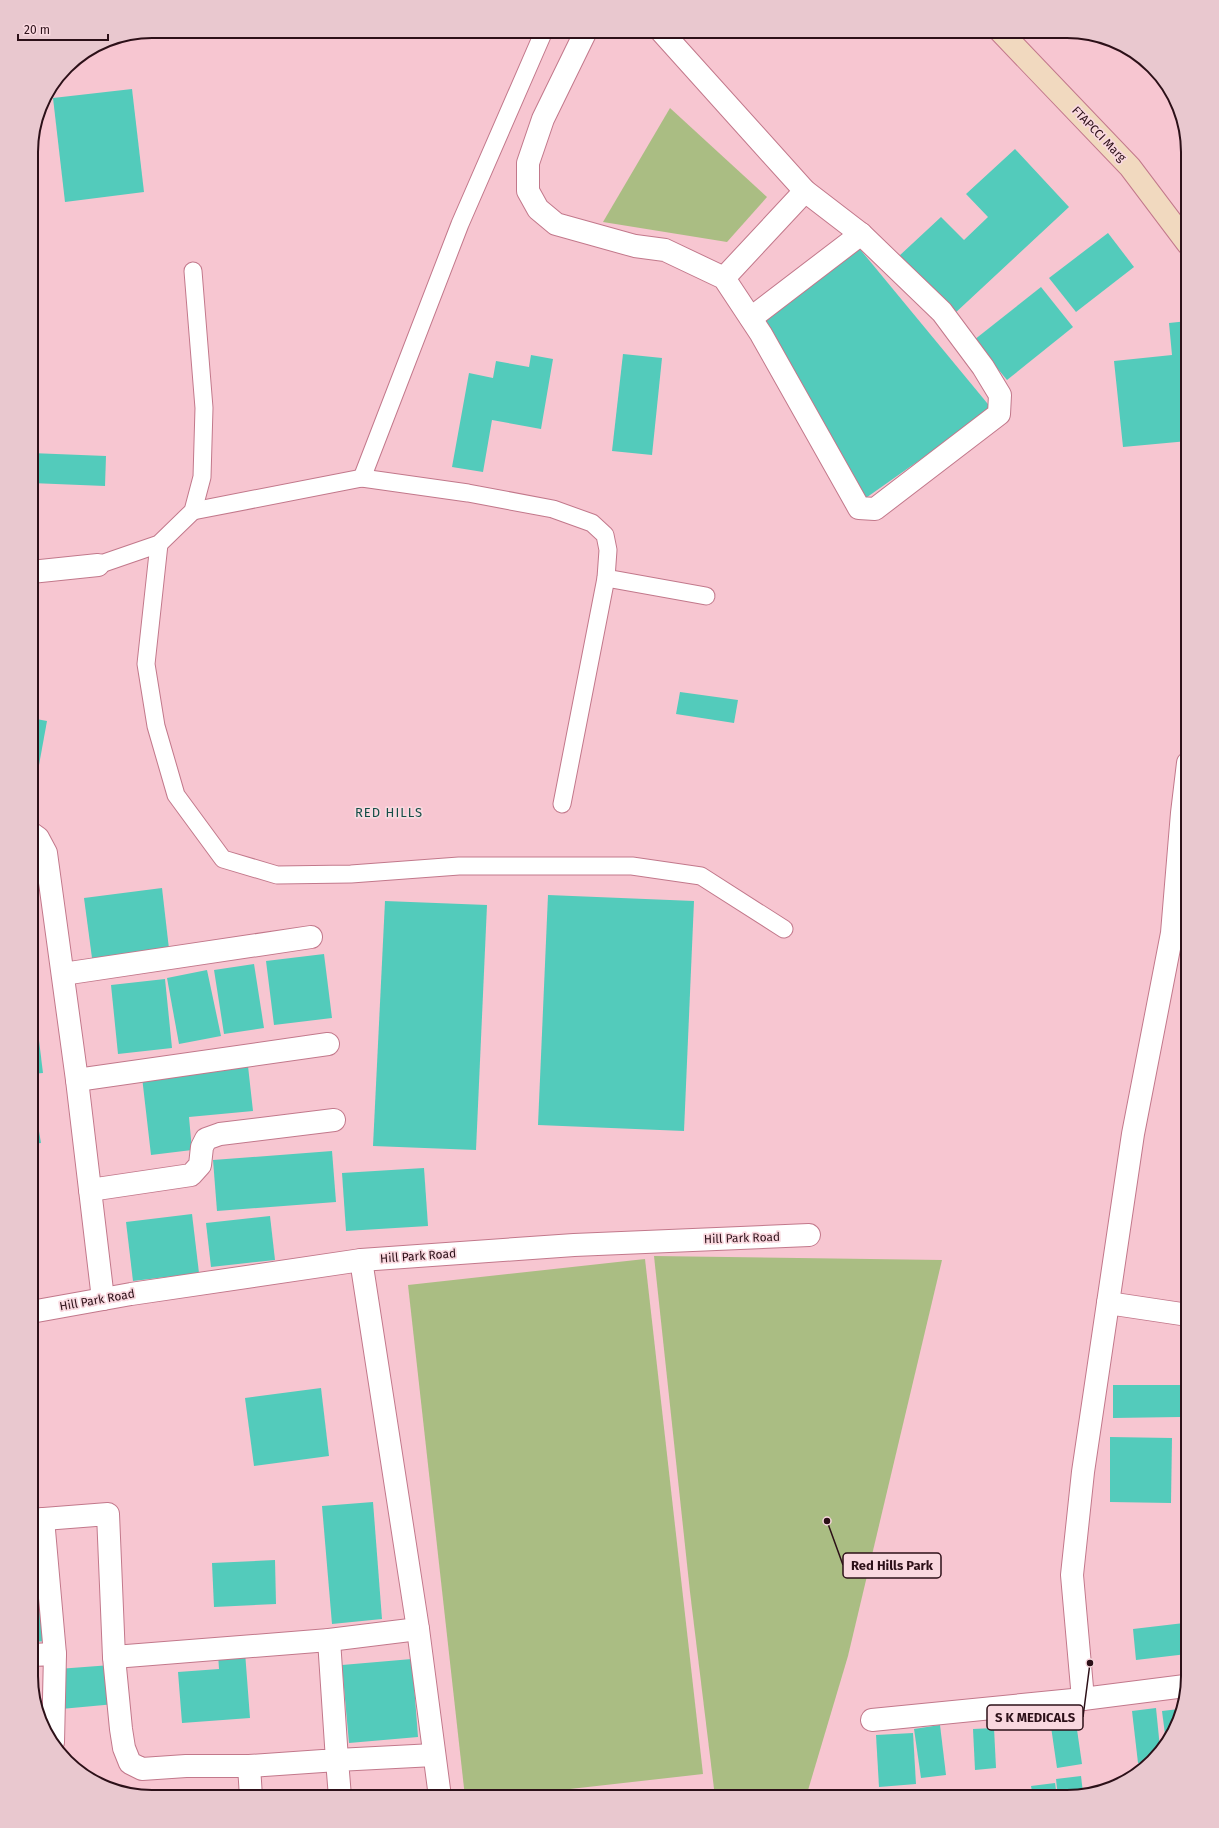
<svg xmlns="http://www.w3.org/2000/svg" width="1219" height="1828" font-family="'Fira Sans',sans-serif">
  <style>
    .green { fill: #aabd83 }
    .building { fill: #53cbbb }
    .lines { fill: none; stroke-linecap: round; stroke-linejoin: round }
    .lane-casing { stroke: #c2788b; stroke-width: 19 }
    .street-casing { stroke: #c2788b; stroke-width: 24 }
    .secondary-casing { stroke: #c2788b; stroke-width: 24 }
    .lane { stroke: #fff; stroke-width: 17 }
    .street { stroke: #fff; stroke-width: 22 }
    .secondary { stroke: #f1d9bf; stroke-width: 22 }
    .labels { text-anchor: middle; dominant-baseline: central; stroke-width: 3.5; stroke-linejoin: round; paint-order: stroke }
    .street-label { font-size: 12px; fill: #2c1018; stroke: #f9d8df }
    .neighbourhood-label { font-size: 13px; letter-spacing: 1px; fill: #144e47; stroke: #f9d8df }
    .rim { fill: none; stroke: #2c1018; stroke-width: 2 }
    .leader { fill: none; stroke: #2c1018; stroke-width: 1.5 }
    .callout-dot { fill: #2c1018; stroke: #f9d8df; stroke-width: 1.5 }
    .callout { fill: #f9d8df; stroke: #2c1018; stroke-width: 1.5 }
    .callout-label { font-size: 13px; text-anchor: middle; font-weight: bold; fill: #2c1018 }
  </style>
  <rect width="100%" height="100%" fill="#f7c6d1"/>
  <g class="green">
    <path d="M670 108 767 197 727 242 603 222Z"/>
    <path d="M654 1256 942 1260 848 1656 806 1797H715L690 1592Z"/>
    <path d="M645 1259 703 1774 500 1797H465L408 1285Z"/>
  </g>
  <g class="building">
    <path d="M132 89 144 192 65 202 53 98Z"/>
    <path d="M1015 149 1069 207 953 315 898 257 941 217 964 240 988 217 966 194Z"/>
    <path d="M1108 233 1134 267 1076 312 1049 278Z"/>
    <path d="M859 248 992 409 863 500 759 314Z"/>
    <path d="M1041 287 1073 327 1007 380 974 340Z"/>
    <path d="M1188 321V441L1123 447 1114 361 1172 355 1169 323Z"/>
    <path d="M623 354 662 358 652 455 612 451Z"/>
    <path d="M531 355 553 359 541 429 492 420 483 472 452 467 469 373 493 378 496 361 529 367Z"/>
    <path d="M31 453 106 456 105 486 31 483Z"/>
    <path d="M680 692 738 700 734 723 676 714Z"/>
    <path d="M31 718 47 721 33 798H31Z"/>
    <path d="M162 888 169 949 92 958 84 898Z"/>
    <path d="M548 895 694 901 684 1131 538 1125Z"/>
    <path d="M385 901 487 905 476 1150 373 1146Z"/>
    <path d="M324 954 332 1018 274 1025 266 961Z"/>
    <path d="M254 964 264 1028 224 1034 214 970Z"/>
    <path d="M207 970 221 1036 179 1044 167 978Z"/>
    <path d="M165 979 172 1048 118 1054 111 985Z"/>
    <path d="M36 1016 43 1073 31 1074V1017Z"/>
    <path d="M248 1066 253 1111 189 1117 192 1150 151 1155 142 1077Z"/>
    <path d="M31 1102H34L41 1143 31 1144Z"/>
    <path d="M332 1151 336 1202 217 1211 213 1160Z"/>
    <path d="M424 1168 428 1226 346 1231 342 1173Z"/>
    <path d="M192 1214 199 1273 133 1281 126 1222Z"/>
    <path d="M270 1216 275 1260 211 1267 206 1223Z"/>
    <path d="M1113 1385H1180V1417L1113 1418Z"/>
    <path d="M321 1388 329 1456 254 1466 245 1398Z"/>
    <path d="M1110 1437 1172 1438 1171 1503 1110 1502Z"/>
    <path d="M373 1502 382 1619 332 1624 322 1506Z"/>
    <path d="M275 1560 276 1604 214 1607 212 1563Z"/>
    <path d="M44 1599 48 1641 31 1642V1600Z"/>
    <path d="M1184 1623 1187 1654 1136 1660 1133 1629Z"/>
    <path d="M245 1652 250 1718 182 1723 178 1672 219 1669 218 1654Z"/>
    <path d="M412 1659 418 1737 349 1743 342 1665Z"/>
    <path d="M111 1665 115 1704 61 1709 58 1669Z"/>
    <path d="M1156 1708 1160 1748 1146 1762 1138 1763 1132 1711Z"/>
    <path d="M1074 1709 1082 1764 1057 1768 1049 1713Z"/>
    <path d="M1179 1709 1172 1737 1166 1742 1162 1711Z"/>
    <path d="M940 1725 946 1775 921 1778 914 1729Z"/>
    <path d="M994 1728 996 1768 975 1770 973 1729Z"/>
    <path d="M913 1733 916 1784 879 1787 876 1735Z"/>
    <path d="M1081 1776 1083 1793 1067 1797H1058L1056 1779Z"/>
    <path d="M1055 1783 1057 1797H1033L1031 1786Z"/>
    <path d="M945 1789 946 1797H921L920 1793Z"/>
    <path d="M971 1789 972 1797H949V1792Z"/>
    <path d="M914 1793 915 1797H890V1796Z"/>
  </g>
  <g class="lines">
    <defs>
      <g id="lane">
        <path d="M362 478 460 224 544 31"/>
        <path d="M193 511 362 478 468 493 553 509 592 523 605 535 608 550 606 578 562 804"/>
        <path d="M159 544 146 664 156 726 176 795 223 859 277 875 351 874 459 866H632L701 876 784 929"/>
        <path d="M98 565 159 544 193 511 202 477 204 408 193 271"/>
        <path d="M606 578 706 596"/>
      </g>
      <g id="street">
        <path d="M586 31 543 119 528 163V191L538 209 556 224 635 246 665 250 724 278 761 334 859 508 875 509 999 414 1000 395 983 367 942 312 861 234 805 191 661 31"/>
        <path d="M724 278 805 191"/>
        <path d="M751 318 861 234"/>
        <path d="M31 572 98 565"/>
        <path d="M31 833 38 838 46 853 77 1080 103 1299"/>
        <path d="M63 974 311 937"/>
        <path d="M77 1080 328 1044"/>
        <path d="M90 1190 191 1175 200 1165 202 1147 206 1139 220 1134 334 1120"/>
        <path d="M361 1260 418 1629 440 1797"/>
        <path d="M1108 1303 1188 1315"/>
        <path d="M31 1312 131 1294 361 1260 574 1245 809 1235"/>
        <path d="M43 1519 55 1654"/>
        <path d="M31 1520 108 1514 114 1657 121 1729 124 1748 130 1763 142 1769 186 1766H249L337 1760 329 1640"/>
        <path d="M31 1655 55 1654 53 1742"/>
        <path d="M114 1657 329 1640 418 1629"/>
        <path d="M1083 1699 1072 1575 1083 1472 1133 1134 1172 933 1182 813 1188 763"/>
        <path d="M872 1720 1083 1699 1185 1686"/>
        <path d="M249 1766 251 1797"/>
        <path d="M340 1797 337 1760 434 1755"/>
      </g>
      <path id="secondary" d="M1000 31 1130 167 1188 244"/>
    </defs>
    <use href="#lane" class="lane-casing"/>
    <use href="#street" class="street-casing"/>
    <use href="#secondary" class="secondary-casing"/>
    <use href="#lane" class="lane"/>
    <use href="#street" class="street"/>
    <use href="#secondary" class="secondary"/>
  </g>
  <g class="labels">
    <g class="street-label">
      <text transform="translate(1099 134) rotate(46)">FTAPCCI Marg</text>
      <text transform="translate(742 1238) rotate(-2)">Hill Park Road</text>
      <text transform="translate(418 1256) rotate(-4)">Hill Park Road</text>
      <text transform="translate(97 1300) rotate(-10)">Hill Park Road</text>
    </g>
    <g class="neighbourhood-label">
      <text x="389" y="812">RED HILLS</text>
    </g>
  </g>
  <path d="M0 0H1219V1828H0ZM152 38H1067A114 114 0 0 1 1181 152V1676A114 114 0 0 1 1067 1790H152A114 114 0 0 1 38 1676V152A114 114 0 0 1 152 38Z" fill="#e9c8cf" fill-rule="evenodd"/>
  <path class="rim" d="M152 38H1067A114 114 0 0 1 1181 152V1676A114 114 0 0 1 1067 1790H152A114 114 0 0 1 38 1676V152A114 114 0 0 1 152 38Z"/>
  <path class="leader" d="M827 1521L843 1565M1090 1663L1083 1717"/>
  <g class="callout-dot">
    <circle cx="827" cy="1521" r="4"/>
    <circle cx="1090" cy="1663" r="4"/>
  </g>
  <g class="callout">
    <rect x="843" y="1553" width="98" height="25" rx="4"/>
    <rect x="987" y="1705" width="96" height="25" rx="4"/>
  </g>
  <g class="callout-label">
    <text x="892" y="1570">Red Hills Park</text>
    <text x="1035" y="1722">S K MEDICALS</text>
  </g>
  <path d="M18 34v6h90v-6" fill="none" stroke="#2c1018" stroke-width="2"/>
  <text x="24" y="34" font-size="12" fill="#2c1018" stroke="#f9d8df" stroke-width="3" paint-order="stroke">20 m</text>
</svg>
